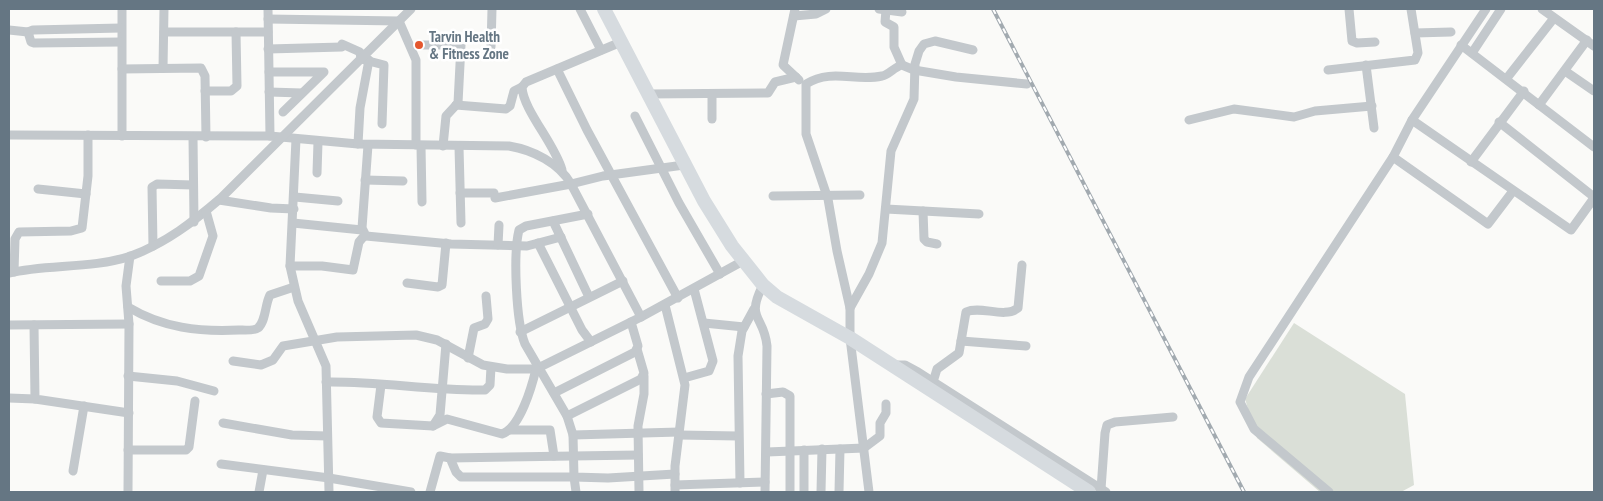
<svg xmlns="http://www.w3.org/2000/svg" width="1603" height="501" font-family="'PT Sans Narrow',sans-serif">
  <style>
    .green { fill: #dadfd7 }
    .lines { fill: none; stroke-linecap: round; stroke-linejoin: round }
    .minor { stroke: #c3c8cc; stroke-width: 9 }
    .highway { stroke: #d6dbdf; stroke-width: 14 }
    .rail-casing { stroke: #a2aab0; stroke-width: 4 }
    .rail { stroke: #fff; stroke-width: 2; stroke-dasharray: 5.5; stroke-linecap: butt }
    .poi-dot { fill: #e4572e; stroke: #fff; stroke-width: 2 }
    .labels { text-anchor: middle; dominant-baseline: central; stroke-width: 5; stroke-linejoin: round; paint-order: stroke }
    .poi-label { font-size: 15px; font-weight: bold; fill: #657683; stroke: #fff; text-anchor: start }
  </style>
  <rect width="100%" height="100%" fill="#fafaf8"/>
  <path class="green" d="M1294 323 1405 394 1414 485 1401 492H1320L1257 438 1245 399Z"/>
  <g class="lines">
    <g class="minor">
      <path d="M122 9V136"/>
      <path d="M268 9 270 136"/>
      <path d="M580 9 601 50"/>
      <path d="M795 9 783 65 799 80"/>
      <path d="M879 9 902 12"/>
      <path d="M1349 9 1352 41 1357 43 1375 42"/>
      <path d="M1542 9 1594 46"/>
      <path d="M886 10 885 22 894 27V47L902 65"/>
      <path d="M794 16 816 14 826 9"/>
      <path d="M268 19 399 21 416 60V145"/>
      <path d="M9 30 28 32"/>
      <path d="M164 32H268"/>
      <path d="M1415 33 1451 32"/>
      <path d="M121 42 34 43 31 42 28 32 33 30 121 28"/>
      <path d="M342 44 360 52 361 59 384 65 382 124"/>
      <path d="M422 45H461L458 103 446 116 443 146"/>
      <path d="M1461 45 1594 147"/>
      <path d="M491 47 492 9"/>
      <path d="M268 49 342 47"/>
      <path d="M1472 53 1501 9"/>
      <path d="M1366 65 1374 128"/>
      <path d="M163 68 164 9"/>
      <path d="M122 69 201 68 205 76 206 137"/>
      <path d="M557 69 587 130 678 298"/>
      <path d="M1328 70 1415 60 1418 53 1411 9"/>
      <path d="M1565 71 1594 91"/>
      <path d="M269 72H324L283 112"/>
      <path d="M1507 78 1554 18"/>
      <path d="M205 91H231L237 86 236 32"/>
      <path d="M269 92 302 93"/>
      <path d="M648 94 768 93 775 82 796 77"/>
      <path d="M456 105 506 109 510 106 514 91 522 87"/>
      <path d="M1539 105 1587 40"/>
      <path d="M635 116 679 203 720 274"/>
      <path d="M712 119V94"/>
      <path d="M1189 120 1234 109 1294 117 1315 111 1372 106"/>
      <path d="M1412 120 1571 230 1594 198"/>
      <path d="M1499 122 1594 197"/>
      <path d="M9 135 270 136 358 144 509 146C533 150 559 163 571 184L603 176 684 165"/>
      <path d="M193 137 194 222"/>
      <path d="M296 139 290 266 298 301 326 366 329 492"/>
      <path d="M358 144 360 108 369 60"/>
      <path d="M368 145 362 228 366 236 451 244 527 246 561 237"/>
      <path d="M421 146 422 202"/>
      <path d="M459 147 461 223"/>
      <path d="M1393 157 1488 224 1513 191"/>
      <path d="M1471 162 1524 91"/>
      <path d="M562 170C555 144 523 110 522 87L526 82 621 42"/>
      <path d="M317 173 318 142"/>
      <path d="M365 180 403 181"/>
      <path d="M38 189 86 194"/>
      <path d="M460 193H494"/>
      <path d="M773 196 860 195"/>
      <path d="M295 197 338 201"/>
      <path d="M495 198 571 184 641 317 743 261"/>
      <path d="M219 200 271 208 294 209"/>
      <path d="M886 209 979 214"/>
      <path d="M923 211 924 239 927 242 937 244"/>
      <path d="M588 214 526 226 519 230C513 254 516 322 525 344L567 416 573 435 574 477 608 478 675 474"/>
      <path d="M553 221 589 297"/>
      <path d="M293 223 362 230"/>
      <path d="M538 243 582 330 591 342"/>
      <path d="M498 245 499 225"/>
      <path d="M153 246 152 187 157 184 193 185"/>
      <path d="M290 266H322L353 270 359 242 365 235"/>
      <path d="M14 272 15 239 19 232 71 231 82 228 88 176V135"/>
      <path d="M9 273C48 264 92 269 131 256 166 243 193 222 221 198L411 9"/>
      <path d="M161 281H190L199 276 213 236 206 211"/>
      <path d="M407 283 438 287 442 285 446 243"/>
      <path d="M763 285C745 320 764 315 767 346L765 492"/>
      <path d="M665 305 685 385 675 466V492"/>
      <path d="M128 307C163 328 199 332 239 330 244 330 254 331 258 328 266 321 265 304 270 295L294 287"/>
      <path d="M850 308 869 274 882 243 891 151 914 99 915 64 919 51 924 44 935 41 973 50"/>
      <path d="M704 323 744 327"/>
      <path d="M9 325 129 324"/>
      <path d="M34 325 35 399 129 413"/>
      <path d="M520 332 623 281"/>
      <path d="M961 341 1026 346"/>
      <path d="M468 358 474 328 485 324 488 319 486 296"/>
      <path d="M233 361 261 365 273 360 283 346 337 337 416 335 437 340 483 365 507 369H536L641 317"/>
      <path d="M894 365H905L918 372 1106 492"/>
      <path d="M128 376 177 381 214 391"/>
      <path d="M684 378 709 371 713 361 694 289"/>
      <path d="M326 382C379 381 432 391 485 390L490 385 491 367"/>
      <path d="M933 382 937 369 959 353 966 312C981 305 1004 319 1018 308L1022 265"/>
      <path d="M381 385 377 417 381 423 433 426 447 419 502 434C520 428 532 386 536 369"/>
      <path d="M554 393 635 352 638 346 631 322"/>
      <path d="M766 394 783 392 790 396V492"/>
      <path d="M9 398 35 399"/>
      <path d="M567 416 641 379 644 373 637 349"/>
      <path d="M223 423 292 435 327 436"/>
      <path d="M433 426 440 415 446 344"/>
      <path d="M509 430H550L554 456"/>
      <path d="M573 435 679 432"/>
      <path d="M679 435 738 436"/>
      <path d="M128 450H186L189 447 195 401"/>
      <path d="M767 452 864 448 880 436V423L886 413V404"/>
      <path d="M450 458 638 455"/>
      <path d="M221 464 329 478 411 492"/>
      <path d="M73 471 84 406"/>
      <path d="M740 483 738 356 742 331 754 309"/>
      <path d="M675 485 765 482"/>
      <path d="M1101 489 1105 433 1107 425 1115 422 1173 417"/>
      <path d="M128 492 129 324 126 286 130 256"/>
      <path d="M259 492 263 470"/>
      <path d="M430 492 440 456 450 458 456 472 461 477H574L576 492"/>
      <path d="M639 492 638 426 644 394V376"/>
      <path d="M804 492V450"/>
      <path d="M821 492 822 449"/>
      <path d="M839 492 840 449"/>
      <path d="M869 492 850 338V308L837 251 828 199 806 134V84C832 68 855 82 882 76 889 75 894 67 902 65L914 70 956 77 1027 84"/>
      <path d="M1329 492 1254 429 1240 402 1249 377 1393 157 1412 120 1486 9"/>
    </g>
    <path class="highway" d="M604 9 704 201 732 246 763 285 777 297 850 338 1089 492"/>
    <defs>
      <path id="rail" d="M993 9 1244 492"/>
    </defs>
    <use href="#rail" class="rail-casing"/>
    <use href="#rail" class="rail"/>
  </g>
  <circle class="poi-dot" cx="419" cy="45" r="5"/>
  <g class="labels">
    <g class="poi-label">
      <text x="429" y="36">Tarvin Health<tspan x="429" dy="17">&amp; Fitness Zone</tspan></text>
    </g>
  </g>
  <rect width="1603" height="501" fill="none" stroke="#657683" stroke-width="20"/>
</svg>
